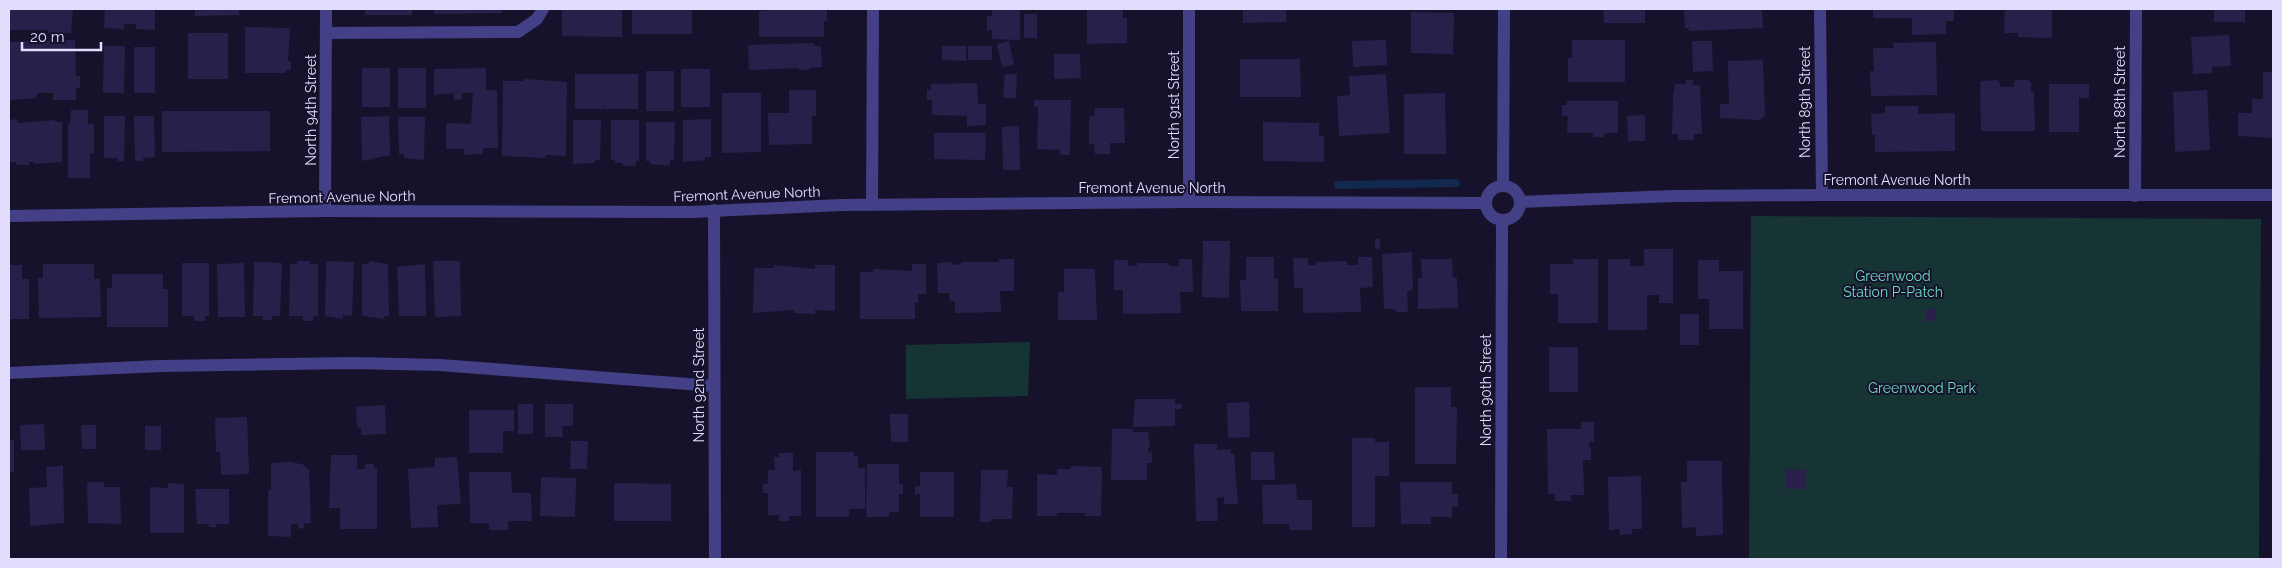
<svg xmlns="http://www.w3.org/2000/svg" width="2282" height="568" font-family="Raleway,sans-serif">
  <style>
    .green { fill: #163434 }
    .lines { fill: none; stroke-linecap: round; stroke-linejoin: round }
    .stream { stroke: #12284f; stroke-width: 8 }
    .building { fill: #291f4b }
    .minor { stroke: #444087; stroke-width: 12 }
    .labels { text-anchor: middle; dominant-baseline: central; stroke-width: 4; stroke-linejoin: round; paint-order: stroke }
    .street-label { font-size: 14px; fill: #e2ddfd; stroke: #17122b }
    .park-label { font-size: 14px; fill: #6bdcc2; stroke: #17122b }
  </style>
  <rect width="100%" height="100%" fill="#17122b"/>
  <g class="green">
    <path d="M1751 216 2261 219 2259 559H1749Z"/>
    <path d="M1030 342 1028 396 906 399V345Z"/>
  </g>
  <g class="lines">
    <path class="stream" d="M1338 185 1456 183"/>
  </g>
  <g class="building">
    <path d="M9 9H73L71 33H48V30H9Z"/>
    <path d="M105 9H155V30L136 29V24H124V29L104 28Z"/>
    <path d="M195 9H239V15L195 16Z"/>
    <rect x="365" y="9" width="47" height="6"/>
    <path d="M434 9H502V13L434 14Z"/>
    <path d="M562 9H622V37L562 36Z"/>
    <rect x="632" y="9" width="60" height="25"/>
    <path d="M766 9H827V21H824V37H759V11H766Z"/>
    <path d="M992 9H1020V40L992 39V30H987V16H992Z"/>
    <path d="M1087 9H1123V18H1127V43L1087 44Z"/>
    <path d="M1243 9H1286V22L1243 23Z"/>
    <path d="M1603 9H1645V23H1604Z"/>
    <path d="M1688 9H1759L1762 10 1763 28 1689 31V28H1685L1684 10Z"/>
    <path d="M1873 9H1954V21H1946V34L1912 35V18H1873Z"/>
    <path d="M2005 9H2052V38L2018 37V33H2004Z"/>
    <rect x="2214" y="9" width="31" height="13"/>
    <path d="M1411 12 1454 13 1453 54 1411 53Z"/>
    <rect x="1024" y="14" width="13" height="24"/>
    <path d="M245 27 290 28 288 61H291V70H286V73H245Z"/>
    <rect x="188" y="33" width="40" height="46"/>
    <path d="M2229 35 2231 66 2212 67V73L2193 74 2191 37Z"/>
    <path d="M75 40 76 76H80V88H76V100H53V93H37V98L9 100V42Z"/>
    <path d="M1386 40 1387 65 1353 67 1352 41Z"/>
    <path d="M1572 40H1625V82H1568V58H1572Z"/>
    <path d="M1009 41 1014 65 1002 67 997 44Z"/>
    <path d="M1692 41H1712L1713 71 1693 72Z"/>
    <path d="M1936 42 1937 95 1871 96 1870 71H1874L1873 48H1894L1893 43Z"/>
    <path d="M814 43V46H821L822 67 811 68 809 70H800L797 68 749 70 748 45Z"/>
    <path d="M104 46H125L124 93H103Z"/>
    <path d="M942 46H966V61L942 60Z"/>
    <rect x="968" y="46" width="24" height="14"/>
    <rect x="134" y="47" width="21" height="46"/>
    <path d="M1054 54H1080L1081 78 1054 79Z"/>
    <path d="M1240 59H1300L1301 97H1240Z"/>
    <path d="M1763 60 1765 115 1760 120 1720 118V104H1729L1728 61Z"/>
    <rect x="362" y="68" width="28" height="39"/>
    <rect x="398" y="68" width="28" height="40"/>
    <path d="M486 68V90H497L498 148H483V154L464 155V149H446V123L471 124 473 93H462V99L454 100V93L434 95V69Z"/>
    <rect x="681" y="69" width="29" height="38"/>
    <rect x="646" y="71" width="28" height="40"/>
    <path d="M2263 72H2273V138L2238 136V113H2252V99H2263Z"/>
    <path d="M575 74H638V109H604L603 103V109H575Z"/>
    <path d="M1005 74H1017L1016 98H1003Z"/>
    <path d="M1386 74 1390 133 1339 136 1337 96 1350 95 1349 76Z"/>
    <path d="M524 79 567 82 566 156 545 155V158L502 156 503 81H524Z"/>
    <path d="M1686 80H1693V85H1700L1702 134H1694V140H1678V134H1672L1673 96 1675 84H1686Z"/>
    <path d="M1998 80 2001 87H2013L2015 80H2028L2031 83V92L2034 91 2035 131H1981L1980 83 1982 81Z"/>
    <path d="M977 83 978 104H986V125L967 126V116L932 115V100H927V90H931V84Z"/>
    <path d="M2049 84H2089V98H2079V132H2049Z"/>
    <path d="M789 90H816V116H812V144L769 145 768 113H789Z"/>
    <path d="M2207 90 2210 150 2175 152 2173 92Z"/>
    <path d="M722 93H761V152L722 153Z"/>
    <path d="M1445 93 1446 154H1404V94Z"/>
    <path d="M1034 100H1071L1070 155H1060V150L1037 149 1038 107H1034Z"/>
    <path d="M1567 101H1618V133H1604V137H1593V133H1567L1568 116H1562V105H1567Z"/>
    <path d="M1885 106H1918V114L1955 113V151L1875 152V135H1872L1871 114 1885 113Z"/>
    <path d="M1095 108H1124L1125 143H1110V154H1095L1094 144H1089V116H1094Z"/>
    <path d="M71 110H88V124H94V153H90V178H68V124H70Z"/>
    <path d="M162 111H270V151L162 152Z"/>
    <path d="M1645 115V141H1628L1627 116Z"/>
    <path d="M104 116H125L124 161H117L118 158H104Z"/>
    <path d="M134 116H154L155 157 143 158V161H135Z"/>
    <path d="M389 116 390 155 362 161 361 117Z"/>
    <path d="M398 117H425L424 160 404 158V154H399Z"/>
    <path d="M17 119V123L55 120V122H62V162L34 164V162H29V165H16V162H9V120Z"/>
    <path d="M711 119V157H705V160L683 162V120Z"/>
    <path d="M573 120H601L600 160H595V163L573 164Z"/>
    <path d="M611 120H639V161H636V166H623V163H615V160H611Z"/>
    <path d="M646 122H675L674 160H670V166L650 164V161H646Z"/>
    <path d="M1263 122 1319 123V136H1324V162L1263 161Z"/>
    <path d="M1019 126 1020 170H1003L1002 127Z"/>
    <path d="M934 133H986L985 160 934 159Z"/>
    <rect x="1375" y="239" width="5" height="10"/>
    <path d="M1203 241H1230L1229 298 1202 297Z"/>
    <path d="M1644 249H1673V303H1659V295H1647V330H1608V259H1630V266H1644Z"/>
    <path d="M1412 252 1413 290 1407 291 1408 312H1396V309H1384L1382 254Z"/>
    <path d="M1246 257H1274V279H1278V311H1241L1240 280H1246Z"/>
    <path d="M1358 257H1372L1373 287 1360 288 1361 312 1303 313V288H1294L1293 258H1308V265H1316V262L1347 261V265H1358Z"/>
    <path d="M999 259H1014V291H1000L1001 312 955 313V301H950L949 293H938L937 263 952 262V265L961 264V262H999Z"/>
    <path d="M1179 259H1192L1193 292H1180L1181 313 1123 314V290H1114V260H1128L1129 266H1137V263H1169V266H1179Z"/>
    <path d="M1421 259H1452L1453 278H1457L1458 308 1418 309V278H1422Z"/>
    <path d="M1573 259H1598V323H1558V294H1550V264H1573Z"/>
    <path d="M1698 260H1719V271H1743V329H1709V299H1698Z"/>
    <path d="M297 261H310V264H318V316H313V321H303V316H289L290 264H297Z"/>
    <path d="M326 261 354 262 352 316 343 315V319L325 316Z"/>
    <path d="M369 261 388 264 389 316H384V319L362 316V264H369Z"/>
    <path d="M433 261H460L461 316 435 317Z"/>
    <path d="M254 262 282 263 280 316H272V320H263V316H253Z"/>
    <path d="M182 263H209V316H205V321H194V316H182Z"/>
    <path d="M244 263 245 317H218L217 264Z"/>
    <path d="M43 264H94V279H100L101 317 39 318 38 278H43Z"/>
    <path d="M425 264 426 316H399L397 267Z"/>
    <path d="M912 264H926V294H918V303H915V319H860V272H873V269L912 271Z"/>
    <path d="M9 265H22V279H29V319H9Z"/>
    <path d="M774 265 815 269V265H835V311L815 310V314L794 313V310L753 313 754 268H774Z"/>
    <path d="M1064 269H1095L1097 320H1058V292H1064Z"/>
    <path d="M112 274H163V289H168V327H107V288H112Z"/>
    <path d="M1926 309H1936L1935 321H1926Z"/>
    <rect x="1680" y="314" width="19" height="31"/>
    <rect x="1549" y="347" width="29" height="45"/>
    <path d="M1415 387H1451V407H1457L1456 464H1415Z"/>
    <path d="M1135 399H1175V404H1182V409H1175V426L1133 427Z"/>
    <path d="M1249 402 1250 437 1228 438 1227 403Z"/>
    <rect x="518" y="404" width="15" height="30"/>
    <path d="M545 404H573V426H562L563 437H545Z"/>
    <path d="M385 405 386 434 361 435V427L357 428 356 407Z"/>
    <path d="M469 410H514V431H503V453H469Z"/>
    <path d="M890 414H908V442H891Z"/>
    <path d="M247 417 249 474 221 475 220 452H216L215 418Z"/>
    <path d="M1581 422H1594V442H1589V447H1591V460H1583L1584 495H1571V501H1555V494H1548L1547 429H1581Z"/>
    <path d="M44 424 45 450H21L20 425Z"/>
    <path d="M81 425H96V449H82Z"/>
    <rect x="145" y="426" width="16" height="24"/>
    <path d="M1112 429H1133V432H1148L1150 448H1148V452L1152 453V463H1147V480H1111Z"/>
    <path d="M1352 438H1375V442H1389V476H1375V527H1352Z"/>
    <rect x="9" y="440" width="5" height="32"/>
    <path d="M571 441H588L587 469H570Z"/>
    <path d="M1194 444H1217V450L1231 449V454H1234L1238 504H1224V497L1217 498 1218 521H1196Z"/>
    <path d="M816 452H854V456H858V468H865V509H849V517H816Z"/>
    <path d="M1251 452H1274L1275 480H1251Z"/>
    <path d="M779 453H793V471L801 470V516H789V521H779V515H768V493H763V484H768V470H775L774 457H779Z"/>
    <path d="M331 455H357V469H365V464H374V468H377V529H340V508H329Z"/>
    <path d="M457 457 461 504 437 505 438 527 411 528 408 469 435 467V458Z"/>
    <path d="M1687 461H1722L1723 535 1696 536V527L1682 528 1681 482H1687Z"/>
    <path d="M289 462 302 464 309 470 311 523H304V528L298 529V524H291V537L268 536V490H271V463Z"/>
    <path d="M867 464H899V484H903V494H899V512H889V517H866Z"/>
    <path d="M63 466 64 523 30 526 29 488 47 487 46 467Z"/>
    <path d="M1071 466 1102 467 1101 516H1085V513H1057V516H1037V474L1057 475V469H1071Z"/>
    <rect x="1786" y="469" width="19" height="20"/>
    <path d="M981 470H1008L1007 487H1013L1012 519H991V522H980Z"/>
    <path d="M469 472H511L512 493H531L532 521H510L508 523V530H489V523H470Z"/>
    <path d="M920 472H954V517H920V494H915V486H920Z"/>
    <path d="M1641 476 1642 529H1632V534L1620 535 1619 529 1609 530 1608 477Z"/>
    <path d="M541 477 576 478 575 517 540 516Z"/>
    <path d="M87 482H104V487H120L121 524 88 523Z"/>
    <path d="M1400 482H1452V494H1458V507H1452V517H1431V524H1401Z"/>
    <path d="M168 483 184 484V533H150V487L168 488Z"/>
    <path d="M614 483 671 484V521H614Z"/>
    <path d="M1296 484 1297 500H1312V530H1290L1289 524H1263L1262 485Z"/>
    <path d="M195 489H229V524H216V527H209V524H197Z"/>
  </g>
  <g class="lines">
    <g class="minor">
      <path d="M1820 9 1822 195"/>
      <path d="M326 33 518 32 537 19 543 9"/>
      <circle cx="1503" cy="203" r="17"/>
      <path d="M1503 186 1504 9"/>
      <path d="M2135 196 2136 9"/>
      <path d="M1189 202V9"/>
      <path d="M1520 202 1674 196 1822 195H2273"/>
      <path d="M872 205 873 9"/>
      <path d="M714 210 715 559"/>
      <path d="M325 211 326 9"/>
      <path d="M9 216 325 211 692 212 841 205 1189 202 1486 203"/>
      <path d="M9 373 160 366 353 363 440 365 714 386"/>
      <path d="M1501 559 1502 221"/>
    </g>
  </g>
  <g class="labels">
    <g class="street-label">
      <text transform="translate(1805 102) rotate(-90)">North 89th Street</text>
      <text transform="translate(2120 102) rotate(-90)">North 88th Street</text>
      <text transform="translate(1174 105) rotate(-90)">North 91st Street</text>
      <text transform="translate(311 110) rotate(-90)">North 94th Street</text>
      <text x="1897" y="180">Fremont Avenue North</text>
      <text x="1152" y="188">Fremont Avenue North</text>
      <text transform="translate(747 194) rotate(-2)">Fremont Avenue North</text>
      <text transform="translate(342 197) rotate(-1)">Fremont Avenue North</text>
      <text transform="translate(699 385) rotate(-90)">North 92nd Street</text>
      <text transform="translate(1486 390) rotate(-90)">North 90th Street</text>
    </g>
    <g class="park-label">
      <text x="1893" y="276">Greenwood<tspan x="1893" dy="16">Station P-Patch</tspan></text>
      <text x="1922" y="388">Greenwood Park</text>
    </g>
  </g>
  <rect width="2282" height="568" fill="none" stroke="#e2ddfd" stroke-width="20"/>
  <path d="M22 42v8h79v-8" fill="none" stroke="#e2ddfd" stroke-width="2.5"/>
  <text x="30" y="42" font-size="15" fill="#e2ddfd" stroke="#17122b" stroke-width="4" paint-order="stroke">20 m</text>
</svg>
